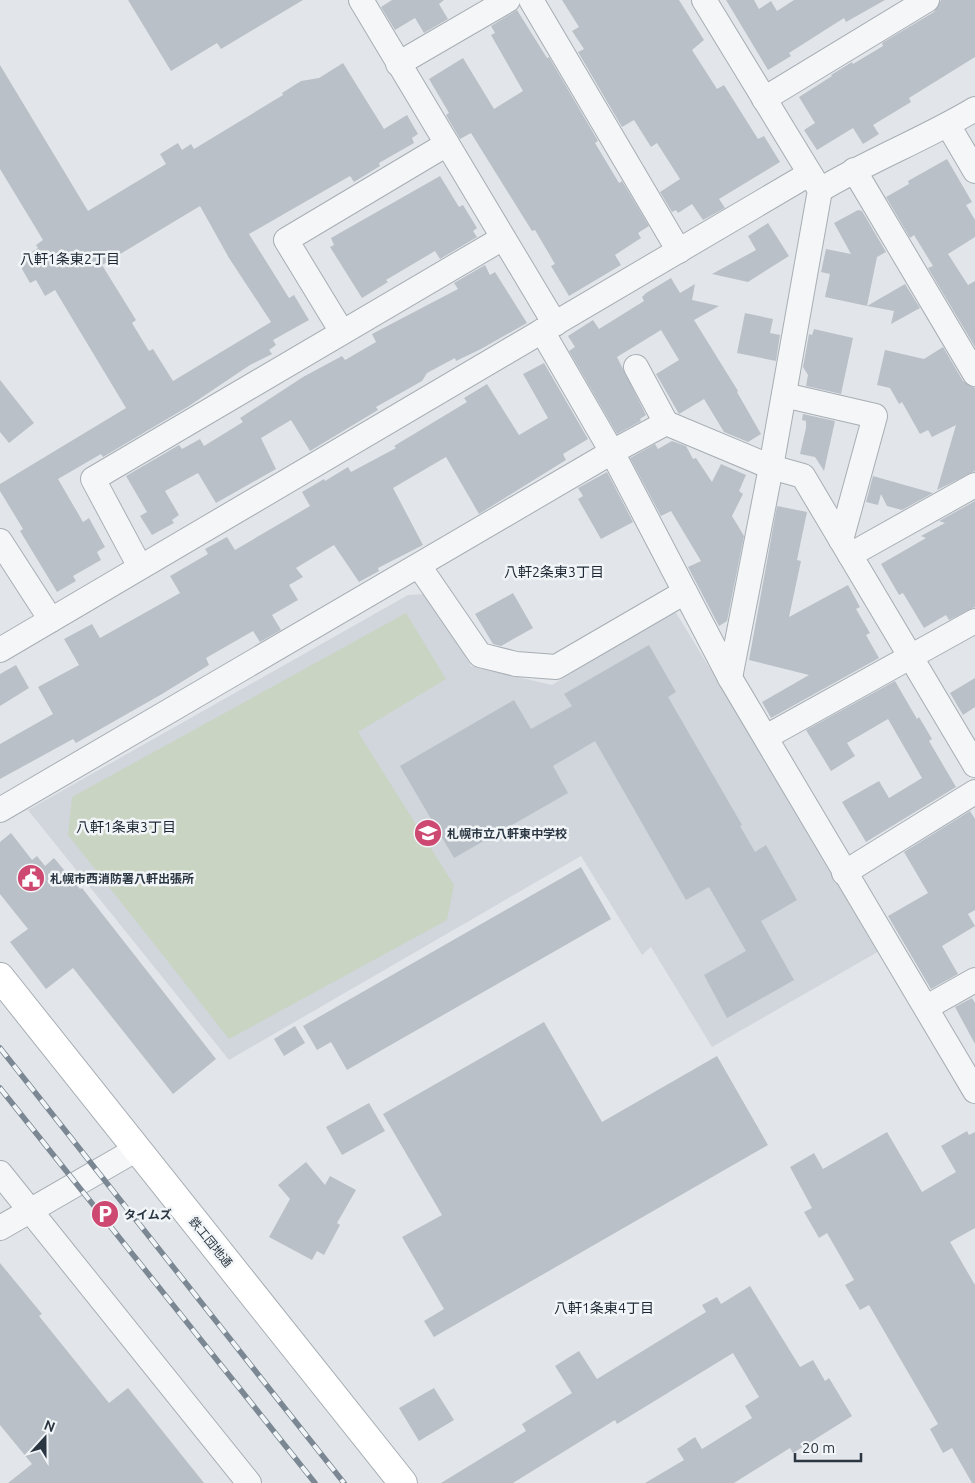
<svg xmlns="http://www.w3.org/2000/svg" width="975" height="1483" font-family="Ubuntu,'Noto Sans JP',sans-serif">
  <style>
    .built { fill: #d0d6dc }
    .green { fill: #cad4c3 }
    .building { fill: #b9c0c7; fill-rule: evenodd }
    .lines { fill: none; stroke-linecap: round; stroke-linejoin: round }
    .street-casing { stroke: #a7aeb4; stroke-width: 26 }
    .secondary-casing { stroke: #a7aeb4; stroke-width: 30 }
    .street { stroke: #f5f6f8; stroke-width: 24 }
    .secondary { stroke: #fff; stroke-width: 28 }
    .rail-casing { stroke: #7b8894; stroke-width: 5.5 }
    .rail { stroke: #f2f5f7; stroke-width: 4; stroke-dasharray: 11; stroke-linecap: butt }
    .labels { text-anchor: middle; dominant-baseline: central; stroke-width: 5; stroke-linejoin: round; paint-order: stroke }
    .poi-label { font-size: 12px; font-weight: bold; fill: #2a3642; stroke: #f2f5f7; text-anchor: start }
    .street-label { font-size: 12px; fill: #2a3642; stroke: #f2f5f7 }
    .neighbourhood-label { font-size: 14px; fill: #1c2733; stroke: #f2f5f7 }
  </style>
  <rect width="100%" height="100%" fill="#e2e6ea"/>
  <path class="built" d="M428 594 471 666 552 685 675 611 881 950 712 1047 651 947 642 955 581 856 229 1060 28 810 408 595Z"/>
  <path class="green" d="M406 613 446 679 358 732 454 885 447 920 229 1039 68 835 72 797Z"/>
  <g class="building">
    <path d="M128 0H303L221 49 217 43 171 71Z"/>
    <path d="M392 0H444L439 4 448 19 424 33 415 18 395 30 381 7Z"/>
    <path d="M562 0H679L704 40 692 50 717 89 724 85 758 139 764 136 780 162 719 199 725 208 703 220 692 204 678 213 676 210 672 212 660 192 680 179 657 143 651 147 634 120 622 127 578 52 584 49 572 31 579 27Z"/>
    <path d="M726 0H754L759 9 771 1 777 11 794 0H885L846 22 844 18 789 53 791 56 768 70Z"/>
    <path d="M941 0H975V57L909 98 911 102 873 125 879 134 863 144 853 128 817 150 804 130 815 123 799 97 832 76 831 75 852 62 853 64 883 46 882 43 934 12Z"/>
    <path d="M517 10 547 58 549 57 598 141 595 143 619 183 622 181 649 226 638 233 641 238 615 255 621 265 569 296 551 266 555 264 535 230 532 231 471 133 460 139 446 115 449 113 429 79 463 58 494 109 523 91 491 35 495 33 491 26Z"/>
    <path d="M343 63 384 129 407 115 418 134 412 138 414 143 379 163 380 166 354 182 350 176 249 234 289 298 294 295 309 320 273 340 276 345 269 350 272 354 250 365 189 406 103 457 101 454 58 479 83 522 89 518 105 547 97 552 101 560 73 576 76 581 57 592 20 531 23 529 0 491V484L126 408 55 290 45 296 36 280 30 283 22 269 24 257 38 248 36 245 43 240 0 169V65L88 211 166 164 160 154 178 143 182 150 191 144 194 149 283 95 282 93 301 81 319 78ZM200 206 229 258 271 322 173 381 153 349 149 351 132 323 136 320 102 265Z"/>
    <path d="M947 159 972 202 966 205 975 220V237L948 254 968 285 975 281V347L928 268 933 266 914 235 910 238 886 197 909 184 908 181Z"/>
    <path d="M440 176 459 207 463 205 477 228 473 231 477 237 440 259 435 251 386 280 388 282 362 298 330 247 334 245 331 238Z"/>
    <path d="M858 210 862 211 886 252 877 257 867 306 825 297 830 274 821 272 826 249 851 254 834 223Z"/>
    <path d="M768 223 789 256 748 282 712 274 756 250 748 236Z"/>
    <path d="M485 265 490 275 495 272 527 323 481 349 456 361 455 358 427 373 422 381 376 407 378 410 310 451 291 420 261 438 276 469 216 503 198 473 165 491 179 515 172 520 174 523 152 535 140 516 147 512 126 476 179 445 182 449 200 439 204 446 243 422 240 418 303 377 342 356 345 360 376 342 372 334 458 289 454 283Z"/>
    <path d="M671 278 680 293 695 284 692 300 719 306 694 320 738 391 737 392 761 434 748 442 724 432 704 399 679 414 656 374 679 360 661 330 617 357 646 415 640 419 641 421 617 434 569 351 575 347 568 336 593 320 599 329 644 301 642 297 646 293Z"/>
    <path d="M905 284 920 308 891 324 894 311 867 306Z"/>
    <path d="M745 313 773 319 770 333 780 335 776 361 737 353Z"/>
    <path d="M814 329 853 338 841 394 806 386 808 375 803 367 809 334 812 335Z"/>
    <path d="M943 347 963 381 975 388V471L937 490 956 425 932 437 928 430 920 434 902 402 899 404 890 388 877 385 885 350 924 359Z"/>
    <path d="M544 363 588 439 563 454 566 460 479 514 446 457 393 488 423 545 378 568 379 571 359 582 334 545 296 568 303 577 289 585 298 600 272 615 281 630 260 642 253 631 206 658 209 665 162 694 76 743 73 739 0 779V744L53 714 38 687 79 665 64 639 92 624 100 638 180 593 170 576 208 554 205 549 227 537 235 550 310 506 302 492 324 479 325 481 348 467 351 472 396 448 394 446 467 402 464 398 487 384 519 435 548 418 523 374Z"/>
    <path d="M0 380 34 423 9 443 0 432Z"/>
    <path d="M803 414 835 421 824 471 815 457 800 454 806 428V421L802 420Z"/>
    <path d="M672 441 686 446 693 459 696 458 712 482 721 464 746 475 739 491 743 494 732 516 744 536 727 621 719 626 688 567 701 561 671 511 661 516 630 458 655 444 658 449Z"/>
    <path d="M607 472 633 522 601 539 578 499 583 496 578 488Z"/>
    <path d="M873 476 880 478 933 493 902 510 887 506 881 494 878 505 866 502Z"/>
    <path d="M975 501V607L949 620 946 615 924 628 903 593 899 595 881 564 926 538 921 536 945 523 939 521Z"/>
    <path d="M777 506 807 512 797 560 801 561 789 617 848 585 860 607 856 609 870 633 866 635 879 658 771 718 762 702 809 675 749 660Z"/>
    <path d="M513 593 533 628 501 646 493 644 475 614Z"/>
    <path d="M649 645 676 692 668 697 742 825 740 826 755 852 766 845 797 900 761 921 794 980 727 1018 704 975 746 951 709 887 686 900 595 741 553 766 568 793 454 858 400 766 514 700 531 729 572 706 564 694Z"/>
    <path d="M16 665 29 688 0 706V674Z"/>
    <path d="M975 678V707L963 715 950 693Z"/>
    <path d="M895 681 917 719 919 717 932 739 929 741 956 787 866 842 842 802 879 781 889 798 922 778 888 719 847 743 855 756 831 771 806 730Z"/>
    <path d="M970 811 975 819V910L968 914 975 926 942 946 958 974 931 989 888 916 928 893 904 852Z"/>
    <path d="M11 833 32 860 37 856 45 866 54 858 80 889 82 888 216 1059 173 1094 73 968 46 989 10 942 28 929 0 894V842Z"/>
    <path d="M581 867 611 919 347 1070 331 1042 317 1050 303 1026Z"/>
    <path d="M972 998 975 1003V1044L955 1007Z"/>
    <path d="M544 1022 602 1122 717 1056 768 1145 434 1337 424 1321 444 1309 402 1237 442 1215 383 1114Z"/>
    <path d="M295 1026 305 1043 284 1056 274 1039Z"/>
    <path d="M369 1103 385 1131 342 1155 326 1127Z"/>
    <path d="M967 1131 969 1135 975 1132V1228L950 1242 975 1285V1483H972L952 1448 943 1453 930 1429 938 1424 869 1305 860 1310 845 1285 854 1280 827 1233 819 1238 804 1212 812 1208 790 1167 814 1153 823 1169 887 1132 922 1192 956 1172 941 1146Z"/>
    <path d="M306 1162 325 1185 330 1176 356 1190 337 1223 340 1225 324 1255 317 1251 312 1260 269 1237 290 1199 278 1185Z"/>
    <path d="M0 1263 42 1314 39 1316 109 1403 128 1388 204 1483H8L32 1464 0 1425Z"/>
    <path d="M750 1286 800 1367 813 1360 825 1381 829 1378 852 1416 793 1453 790 1448 734 1483H645L684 1460 677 1449 695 1437 702 1449 752 1418 745 1406 759 1397 733 1353 617 1424 615 1420 513 1483H441L526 1431 522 1424 572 1393 555 1366 579 1351 597 1379 706 1312 702 1305 717 1297 721 1304Z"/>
    <path d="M434 1388 454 1420 419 1441 399 1408Z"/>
  </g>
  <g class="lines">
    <defs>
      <g id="street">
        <path d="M361 0 555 324"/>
        <path d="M531 0 679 251"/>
        <path d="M704 0 820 190 771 467 730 678"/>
        <path d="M398 64 508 0"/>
        <path d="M764 99 927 0"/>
        <path d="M948 125 975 171"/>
        <path d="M854 170 975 374"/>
        <path d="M820 190C870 160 925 139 975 109"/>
        <path d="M542 331 612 452 730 678 975 1091"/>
        <path d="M342 332 286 240 447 144"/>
        <path d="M636 367 666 423"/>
        <path d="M784 395 875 416 841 540"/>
        <path d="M0 541 51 620"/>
        <path d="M850 555 975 485"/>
        <path d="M419 566 480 655 516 664 556 667 685 592"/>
        <path d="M140 567 93 479 503 238"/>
        <path d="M0 650 809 174"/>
        <path d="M766 737 975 621"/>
        <path d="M0 810 612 452 666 423 771 467 803 476 975 765"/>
        <path d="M844 873 975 792"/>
        <path d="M927 1007 975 980"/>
        <path d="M0 1173 249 1483"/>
        <path d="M0 1228 137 1149"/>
      </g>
      <path id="secondary" d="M0 977 403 1483"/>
    </defs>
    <use href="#street" class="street-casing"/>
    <use href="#secondary" class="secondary-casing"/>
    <use href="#street" class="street"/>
    <use href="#secondary" class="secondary"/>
    <defs>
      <g id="rail">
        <path d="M0 1048 344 1483"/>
        <path d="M0 1088 315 1483"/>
      </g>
    </defs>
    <use href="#rail" class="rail-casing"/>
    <use href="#rail" class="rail"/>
  </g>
  <defs>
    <symbol id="school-disc" viewBox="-11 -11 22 22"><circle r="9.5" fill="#cd4971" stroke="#f2f5f7"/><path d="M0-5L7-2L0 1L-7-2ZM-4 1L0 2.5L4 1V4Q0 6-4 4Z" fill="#fff"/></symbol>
    <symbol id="civic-disc" viewBox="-11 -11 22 22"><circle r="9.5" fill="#cd4971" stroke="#f2f5f7"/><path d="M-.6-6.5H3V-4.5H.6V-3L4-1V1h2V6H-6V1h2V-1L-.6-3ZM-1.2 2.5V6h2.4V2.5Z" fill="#fff"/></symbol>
    <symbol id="parking-disc" viewBox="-11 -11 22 22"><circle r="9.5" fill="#cd4971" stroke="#f2f5f7"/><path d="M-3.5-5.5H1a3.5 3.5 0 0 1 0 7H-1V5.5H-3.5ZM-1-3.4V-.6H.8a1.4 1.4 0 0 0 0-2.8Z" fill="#fff"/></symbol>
  </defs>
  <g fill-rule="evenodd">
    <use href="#school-disc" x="412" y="817" width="32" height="32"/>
    <use href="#civic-disc" x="15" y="862" width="32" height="32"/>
    <use href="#parking-disc" x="89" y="1198" width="32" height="32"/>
  </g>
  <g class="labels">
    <g class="poi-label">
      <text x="447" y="833">札幌市立八軒東中学校</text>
      <text x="50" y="878">札幌市西消防署八軒出張所</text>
      <text x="124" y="1214">タイムズ</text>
    </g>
    <g class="street-label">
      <text transform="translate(211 1242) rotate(51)">鉄工団地通</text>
    </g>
    <g class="neighbourhood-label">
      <text x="70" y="259">八軒1条東2丁目</text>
      <text x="554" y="572">八軒2条東3丁目</text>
      <text x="126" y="827">八軒1条東3丁目</text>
      <text x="604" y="1308">八軒1条東4丁目</text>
    </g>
  </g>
  <g transform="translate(45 1438) rotate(21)" stroke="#f2f5f7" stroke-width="4" paint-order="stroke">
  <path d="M0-4L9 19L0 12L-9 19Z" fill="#2a3642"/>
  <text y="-8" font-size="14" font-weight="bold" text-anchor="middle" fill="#2a3642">N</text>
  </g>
  <path d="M795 1453v8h66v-8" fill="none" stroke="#2a3642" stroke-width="2.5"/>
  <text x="802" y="1453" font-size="15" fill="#2a3642" stroke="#f2f5f7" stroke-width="4" paint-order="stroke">20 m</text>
</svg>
